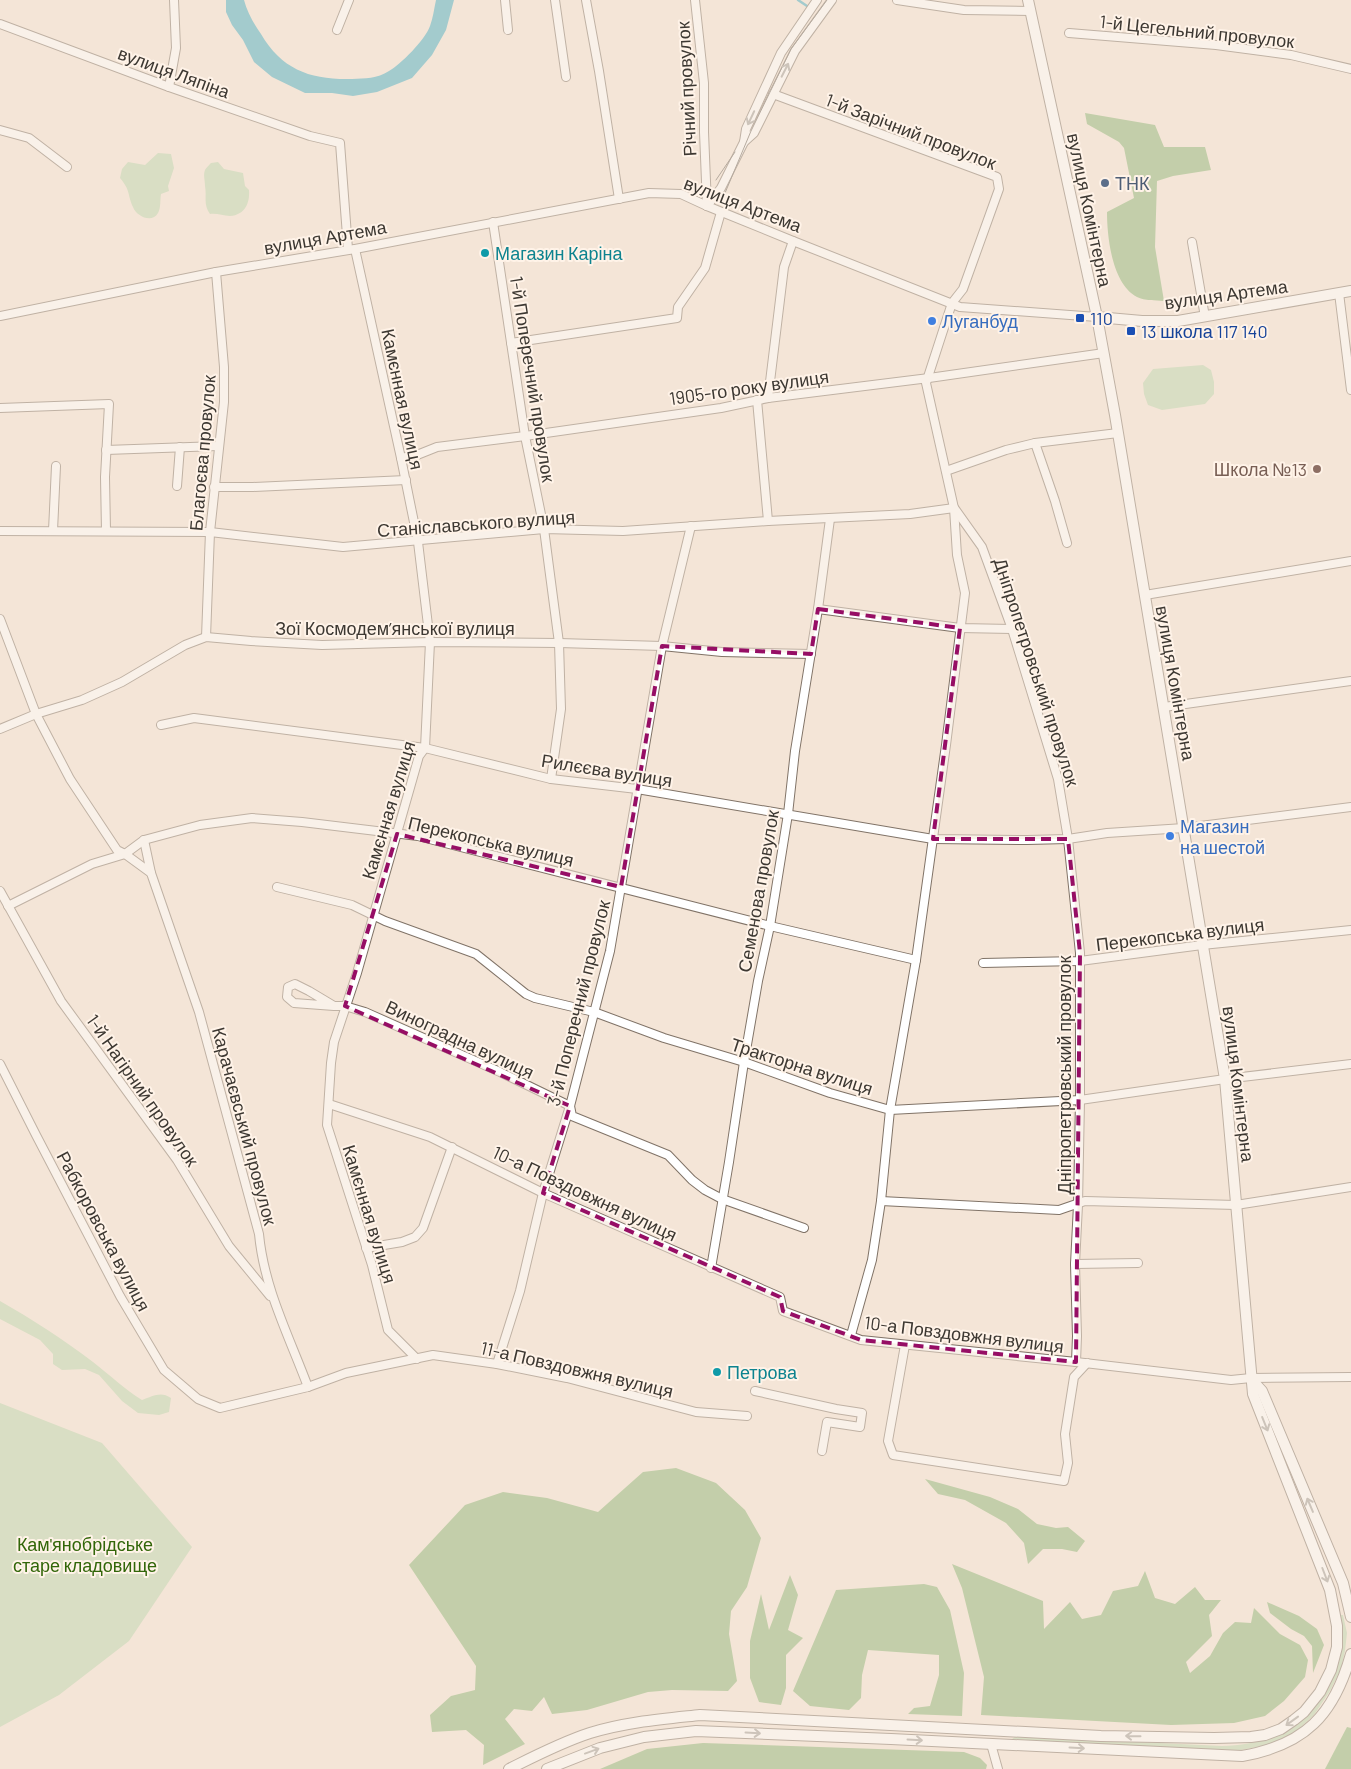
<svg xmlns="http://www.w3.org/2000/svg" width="1351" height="1769" font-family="Barlow,sans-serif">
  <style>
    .green { fill: #b9d4ad }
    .forest { fill: #88b273 }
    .water { fill: #42aac1 }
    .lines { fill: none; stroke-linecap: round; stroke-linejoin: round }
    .stream { stroke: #42aac1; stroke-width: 2.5 }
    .minor-casing { stroke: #807367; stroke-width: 10 }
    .major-casing { stroke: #807367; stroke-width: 12 }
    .minor { stroke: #fff; stroke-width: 8 }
    .major { stroke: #fff; stroke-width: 10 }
    .tram { stroke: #69625a; stroke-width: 1 }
    .oneway { stroke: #9e9c98 }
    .marked { fill: none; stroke: #960e65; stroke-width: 4; stroke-dasharray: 10 6; stroke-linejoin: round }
    .service-dot { fill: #5c6f8a; stroke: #fff3e8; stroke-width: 2 }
    .culture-dot { fill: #0f9aa8; stroke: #fff3e8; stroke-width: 2 }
    .transit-dot { fill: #1a4fb4; stroke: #fff3e8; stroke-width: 2 }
    .shop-dot { fill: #3f7fe0; stroke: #fff3e8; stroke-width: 2 }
    .education-dot { fill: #8d6e63; stroke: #fff3e8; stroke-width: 2 }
    .labels { text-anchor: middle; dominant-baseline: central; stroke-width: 4; stroke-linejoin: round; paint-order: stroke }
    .street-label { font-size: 18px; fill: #3d3832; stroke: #fff3e8 }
    .service-label { font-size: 18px; fill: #4e5e75; stroke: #fff3e8; text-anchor: start }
    .culture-label { font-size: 18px; fill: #0d838f; stroke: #fff3e8; text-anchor: start }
    .transit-label { font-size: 18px; fill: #164399; stroke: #fff3e8; text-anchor: start }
    .shop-label { font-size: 18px; fill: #366cbe; stroke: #fff3e8; text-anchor: start }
    .education-label { font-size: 18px; fill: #785e54; stroke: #fff3e8; text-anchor: end }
    .park-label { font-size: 18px; fill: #326609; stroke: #fff3e8 }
  </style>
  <rect width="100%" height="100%" fill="#f4e5d7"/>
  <g class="green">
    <path d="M158 153 171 154 174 168 168 186 169 191 161 194C160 200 161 208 158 213 152 224 136 216 133 207 127 194 131 191 120 178L122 169 128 162 145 165Z"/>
    <path d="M218 162 224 169 243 173 245 186 249 190C250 203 245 215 230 216 223 216 217 213 210 214 203 204 207 197 205 186 205 180 203 175 205 170 206 168 210 164 211 163Z"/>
    <path d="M1203 365 1211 370 1214 382V394L1205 404 1162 410 1148 405 1144 394 1143 383 1153 369Z"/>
    <path d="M0 1301C32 1319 64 1340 93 1362 110 1375 124 1389 142 1400 153 1396 161 1391 171 1398L169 1412 159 1415 138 1413 122 1401 99 1375 85 1369 62 1370 53 1364V1354L40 1340 0 1319Z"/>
    <path d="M0 1403 102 1443 192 1547 129 1641 59 1695 0 1727Z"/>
    <path d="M1341 1615H1343L1347 1633 1345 1651 1341 1669 1330 1691 1314 1715 1301 1727 1291 1734 1267 1745 1241 1750 1179 1749 1012 1739 1016 1736 1222 1746C1267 1745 1307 1728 1328 1687 1334 1676 1340 1663 1341 1650 1342 1639 1339 1627 1341 1615Z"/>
  </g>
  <g class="forest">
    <path d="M1085 113 1155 125 1164 147H1205L1211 170 1173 176 1157 181 1155 247 1164 301C1155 300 1145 301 1137 297 1112 284 1107 237 1107 212L1134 198 1124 148 1119 142 1087 124Z"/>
    <path d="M676 1468 716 1483 745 1510 761 1538 747 1587 731 1611 729 1634 737 1681 728 1691 672 1690 648 1692 587 1710 552 1714 544 1697 532 1711 514 1709 505 1719 525 1744 483 1765 484 1745 466 1730 432 1732 430 1715 451 1696 475 1690 476 1666 409 1565 465 1505 503 1492 547 1498 598 1512 643 1472Z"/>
    <path d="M925 1479 990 1497 1018 1509 1037 1524 1056 1528 1068 1527 1085 1541 1077 1552 1062 1549H1043L1028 1564 1024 1543 1006 1523 965 1500 938 1494Z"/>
    <path d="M952 1564 1043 1601 1044 1629 1070 1602 1082 1619 1101 1615 1113 1591 1138 1586 1145 1571 1155 1598 1175 1604 1195 1587 1205 1600H1221L1209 1615 1212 1636 1186 1662 1190 1673 1210 1656 1223 1633 1235 1622 1251 1623 1254 1608 1280 1634 1300 1645 1308 1660 1305 1677 1284 1701 1265 1716 1234 1723 1171 1725 981 1715 984 1677 962 1588Z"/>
    <path d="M790 1575 798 1595 788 1630 803 1638 786 1655V1688L781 1705 759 1702 750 1678V1641L761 1594 769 1630Z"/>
    <path d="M924 1584 937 1587 950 1610 964 1673 962 1716 908 1714 914 1708 930 1706 939 1675V1655L868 1650 862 1675 861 1698 849 1710 810 1706 793 1691 836 1590Z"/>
    <path d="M1267 1602 1299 1616 1317 1629 1324 1645 1313 1673 1312 1646 1304 1636 1291 1629 1270 1613Z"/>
    <path d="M1347 1727 1351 1728V1769H1325Z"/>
    <path d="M703 1743 964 1752 980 1758 987 1765 986 1769H600L647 1749Z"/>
  </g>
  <path class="water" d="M226 0H244C247 12 254 24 261 34 282 70 311 80 352 79 365 78 377 79 389 71 401 64 425 40 430 26 433 18 434 9 436 0H454L446 30 432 55 412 78 377 92 353 96 332 93H305L272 77 254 62 243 40 232 25 226 12Z"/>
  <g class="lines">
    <path class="stream" d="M798 0 807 6"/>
    <defs>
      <g id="minor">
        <path d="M505 0 508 30"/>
        <path d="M555 0 566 77"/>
        <path d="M586 0 599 71 619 199"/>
        <path d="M695 0 704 83V132L707 206"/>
        <path d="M897 0 964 10 1031 11"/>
        <path d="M0 24 169 87 310 136 340 143 348 249"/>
        <path d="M337 30 349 0"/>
        <path d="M1069 33 1216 45 1291 55 1351 69"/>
        <path d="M169 87 176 48 174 0"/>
        <path d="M773 94 997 177 999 189 963 289 952 303 926 383 954 508 957 555 965 593 946 745 916 960 890 1110 881 1201 872 1260 851 1335"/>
        <path d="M0 130 29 138 67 167"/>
        <path d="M744 142 746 129 781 53 817 0"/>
        <path d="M707 206 721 188 744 142 754 133 795 51 832 0"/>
        <path d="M493 222 525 436 544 529 559 643 561 709 551 779"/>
        <path d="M1192 242 1205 317"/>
        <path d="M355 249 401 458 418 542 430 642 425 748 419 756 357 973 334 1042 331 1063 327 1125 372 1265 388 1330 417 1359"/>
        <path d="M1339 293 1351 390"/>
        <path d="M0 316 216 272 355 249 649 193 681 194 707 206 793 241 960 307 1097 317"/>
        <path d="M511 343 677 318 678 307 705 268 721 212"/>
        <path d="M768 398 784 267 793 241"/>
        <path d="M757 400 768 521"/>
        <path d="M0 408 109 404 105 477 106 531"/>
        <path d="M1035 443 1055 501 1067 543"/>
        <path d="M106 450 218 446"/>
        <path d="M401 458 417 455 437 447 525 436 721 408 768 398 929 378 1104 353"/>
        <path d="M946 471 1006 450 1035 443 1118 433"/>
        <path d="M177 486 180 447"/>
        <path d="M214 487H253L406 480"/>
        <path d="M955 509 982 547 1012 629 1058 779 1068 839 1080 953V1100L1078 1205 1075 1264 1077 1336 1076 1362"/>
        <path d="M0 531 210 532 343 547 544 529 623 531 768 521 910 514 954 508"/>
        <path d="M53 531 56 466"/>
        <path d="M1145 595 1351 561"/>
        <path d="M818 609 960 628 1012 629"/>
        <path d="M0 619 36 714 70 779 117 850 125 854 151 873 199 1012 259 1234C264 1288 289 1336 308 1387"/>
        <path d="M206 637 210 532 224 402V367L216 272"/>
        <path d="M1164 707 1351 681"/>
        <path d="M161 725 194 718 425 748 551 779 637 789 933 839 1027 840 1068 839 1107 833 1184 828 1351 807"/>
        <path d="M0 729 36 714 82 700 122 682 185 645 206 637 251 641 322 645 430 642 559 643 662 646 722 652 811 654"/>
        <path d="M144 840 151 873"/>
        <path d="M277 887 352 905 385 921 476 954 526 994 535 998 594 1012 664 1038 744 1062 830 1093 890 1110 1080 1100 1225 1079 1351 1064"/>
        <path d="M0 891 61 1001 177 1160 229 1246 270 1296"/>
        <path d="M8 906 92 864 125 854 144 840 200 825 252 818 302 822 418 836 770 926 916 960"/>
        <path d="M983 963 1080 961 1202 945 1351 930"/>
        <path d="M334 1006 294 1003 287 997 288 987 295 984 309 991 334 1006H345L365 1012 500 1072 570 1106"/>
        <path d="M0 1064 36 1135 120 1296 164 1370 198 1399 220 1408 308 1387 346 1373 433 1355 497 1364 567 1378 696 1412 747 1416"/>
        <path d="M329 1104 430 1137 543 1193 780 1297 783 1311 861 1340 1076 1362 1231 1380 1251 1378 1351 1377"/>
        <path d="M570 1106 572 1116 668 1155 692 1180 705 1190 722 1199 804 1228"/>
        <path d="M881 1201 1059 1210 1085 1201 1236 1205 1351 1187"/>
        <path d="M366 1248 402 1242 415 1237 423 1228 452 1147"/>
        <path d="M1075 1264 1138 1263"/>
        <path d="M711 1268 729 1162 744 1062 758 981 770 926 788 814 795 751 818 609 830 519"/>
        <path d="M905 1345 888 1441 893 1455 1064 1481 1068 1463 1065 1434 1074 1377 1087 1363"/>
        <path d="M497 1364 520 1291 543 1193 570 1106 610 951 662 646 691 526"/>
        <path d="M755 1391 836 1409 862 1413 860 1427 827 1422 822 1451"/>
        <path d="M991 1744 998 1769"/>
      </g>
      <g id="major">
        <path d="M1097 317 1142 321H1178L1351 291"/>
        <path d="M1251 1379 1262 1391 1343 1583 1351 1617"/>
        <path d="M509 1769C535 1756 562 1742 590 1733 626 1722 663 1719 700 1715L1101 1736 1214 1738 1251 1737 1265 1735 1281 1729 1294 1720 1304 1712 1320 1692 1331 1670 1337 1647V1626L1330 1590 1253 1394 1225 1079 1115 415 1097 317 1028 0"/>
        <path d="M547 1769 600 1748 644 1737 696 1731 891 1739 1242 1756C1305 1745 1334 1715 1351 1654"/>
      </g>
    </defs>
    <use href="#minor" class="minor-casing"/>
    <use href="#major" class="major-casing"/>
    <use href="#minor" class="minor"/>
    <use href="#major" class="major"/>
    <g class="tram">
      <path d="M716 180 735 152"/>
      <path d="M725 193 751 131 791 49 827 0"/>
    </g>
  </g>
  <defs><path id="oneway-shaft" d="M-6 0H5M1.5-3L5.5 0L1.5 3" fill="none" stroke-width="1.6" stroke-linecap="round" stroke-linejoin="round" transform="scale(1.25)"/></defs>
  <g class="oneway">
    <use href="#oneway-shaft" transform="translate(785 70) rotate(-63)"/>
    <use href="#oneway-shaft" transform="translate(751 118) rotate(115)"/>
    <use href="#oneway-shaft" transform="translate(1265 1424) rotate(68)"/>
    <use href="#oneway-shaft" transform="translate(1310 1505) rotate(-113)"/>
    <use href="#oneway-shaft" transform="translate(1325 1575) rotate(69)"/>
    <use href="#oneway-shaft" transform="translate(1292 1721) rotate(144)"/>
    <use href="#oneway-shaft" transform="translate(753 1733) rotate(3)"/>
    <use href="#oneway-shaft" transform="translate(1133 1736) rotate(-179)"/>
    <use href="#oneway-shaft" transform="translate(915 1740) rotate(3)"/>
    <use href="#oneway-shaft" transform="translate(1077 1748) rotate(3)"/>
    <use href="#oneway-shaft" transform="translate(592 1751) rotate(-20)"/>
  </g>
  <path d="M0 0H1351V1769H0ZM818 609 960 628 933 839H1068L1080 953 1076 1362 861 1340 783 1311 780 1297 543 1193 570 1106 345 1006 397 834 621 887 662 646 811 654Z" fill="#f4e5d7" fill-opacity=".55" fill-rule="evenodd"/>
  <path class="marked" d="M818 609 960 628 933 839H1068L1080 953 1076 1362 861 1340 783 1311 780 1297 543 1193 570 1106 345 1006 397 834 621 887 662 646 811 654Z"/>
  <circle class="service-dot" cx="1105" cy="183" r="5"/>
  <g class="culture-dot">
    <circle cx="485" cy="253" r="5"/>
    <circle cx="717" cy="1372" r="5"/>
  </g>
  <g class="transit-dot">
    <rect x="1075" y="313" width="10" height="10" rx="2.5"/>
    <rect x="1126" y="326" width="10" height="10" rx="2.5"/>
  </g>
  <g class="shop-dot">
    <circle cx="932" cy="321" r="5"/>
    <circle cx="1170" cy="836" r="5"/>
  </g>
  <circle class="education-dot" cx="1317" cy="469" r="5"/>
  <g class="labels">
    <g class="street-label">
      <text transform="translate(1197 31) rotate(6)">1-й Цегельний провулок</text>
      <text transform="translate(174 72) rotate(20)">вулиця Ляпіна</text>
      <text transform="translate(686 89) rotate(-93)">Річний провулок</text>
      <text transform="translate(911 131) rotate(21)">1-й Зарічний провулок</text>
      <text transform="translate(743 204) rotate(21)">вулиця Артема</text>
      <text transform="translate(1090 210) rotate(78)">вулиця Комінтерна</text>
      <text transform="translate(325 237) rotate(-10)">вулиця Артема</text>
      <text transform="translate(1226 294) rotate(-8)">вулиця Артема</text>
      <text transform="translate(533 379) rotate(81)">1-й Поперечний провулок</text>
      <text transform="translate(749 387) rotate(-8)">1905-го року вулиця</text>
      <text transform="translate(403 399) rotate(78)">Камєнная вулиця</text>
      <text transform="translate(202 453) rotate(-85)">Благоєва провулок</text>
      <text transform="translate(476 523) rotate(-4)">Станіславського вулиця</text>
      <text x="395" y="628">Зої Космодем’янської вулиця</text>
      <text transform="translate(1037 672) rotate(72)">Дніпропетровський провулок</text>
      <text transform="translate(1176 683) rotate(80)">вулиця Комінтерна</text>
      <text transform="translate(607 770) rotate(9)">Рилєєва вулиця</text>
      <text transform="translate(388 810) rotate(-73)">Камєнная вулиця</text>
      <text transform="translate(491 841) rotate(13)">Перекопська вулиця</text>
      <text transform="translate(758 891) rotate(-80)">Семенова провулок</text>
      <text transform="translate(1180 934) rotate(-7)">Перекопська вулиця</text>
      <text transform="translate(578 1003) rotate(-76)">3-й Поперечний провулок</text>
      <text transform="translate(460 1039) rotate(25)">Виноградна вулиця</text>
      <text transform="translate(802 1066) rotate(18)">Тракторна вулиця</text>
      <text transform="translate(1064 1075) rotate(-90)">Дніпропетровський провулок</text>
      <text transform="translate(1239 1084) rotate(83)">вулиця Комінтерна</text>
      <text transform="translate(143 1090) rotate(55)">1-й Нагірний провулок</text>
      <text transform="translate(245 1126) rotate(75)">Карачаєвський провулок</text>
      <text transform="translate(585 1193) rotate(25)">10-а Повздовжня вулиця</text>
      <text transform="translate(370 1214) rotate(73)">Камєнная вулиця</text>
      <text transform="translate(104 1231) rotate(62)">Рабкоровська вулиця</text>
      <text transform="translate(964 1334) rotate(7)">10-а Повздовжня вулиця</text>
      <text transform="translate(577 1369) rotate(13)">11-а Повздовжня вулиця</text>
    </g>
    <g class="service-label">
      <text x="1115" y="183">ТНК</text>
    </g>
    <g class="culture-label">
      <text x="495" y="253">Магазин Каріна</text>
      <text x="727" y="1372">Петрова</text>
    </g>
    <g class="transit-label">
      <text x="1090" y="318">110</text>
      <text x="1141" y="331">13 школа 117 140</text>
    </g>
    <g class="shop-label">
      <text x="942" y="321">Луганбуд</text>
      <text x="1180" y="826">Магазин<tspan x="1180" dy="21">на шестой</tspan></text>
    </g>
    <g class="education-label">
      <text x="1307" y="469">Школа №13</text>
    </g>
    <g class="park-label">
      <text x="85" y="1544">Кам'янобрідське<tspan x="85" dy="21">старе кладовище</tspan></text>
    </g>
  </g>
</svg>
